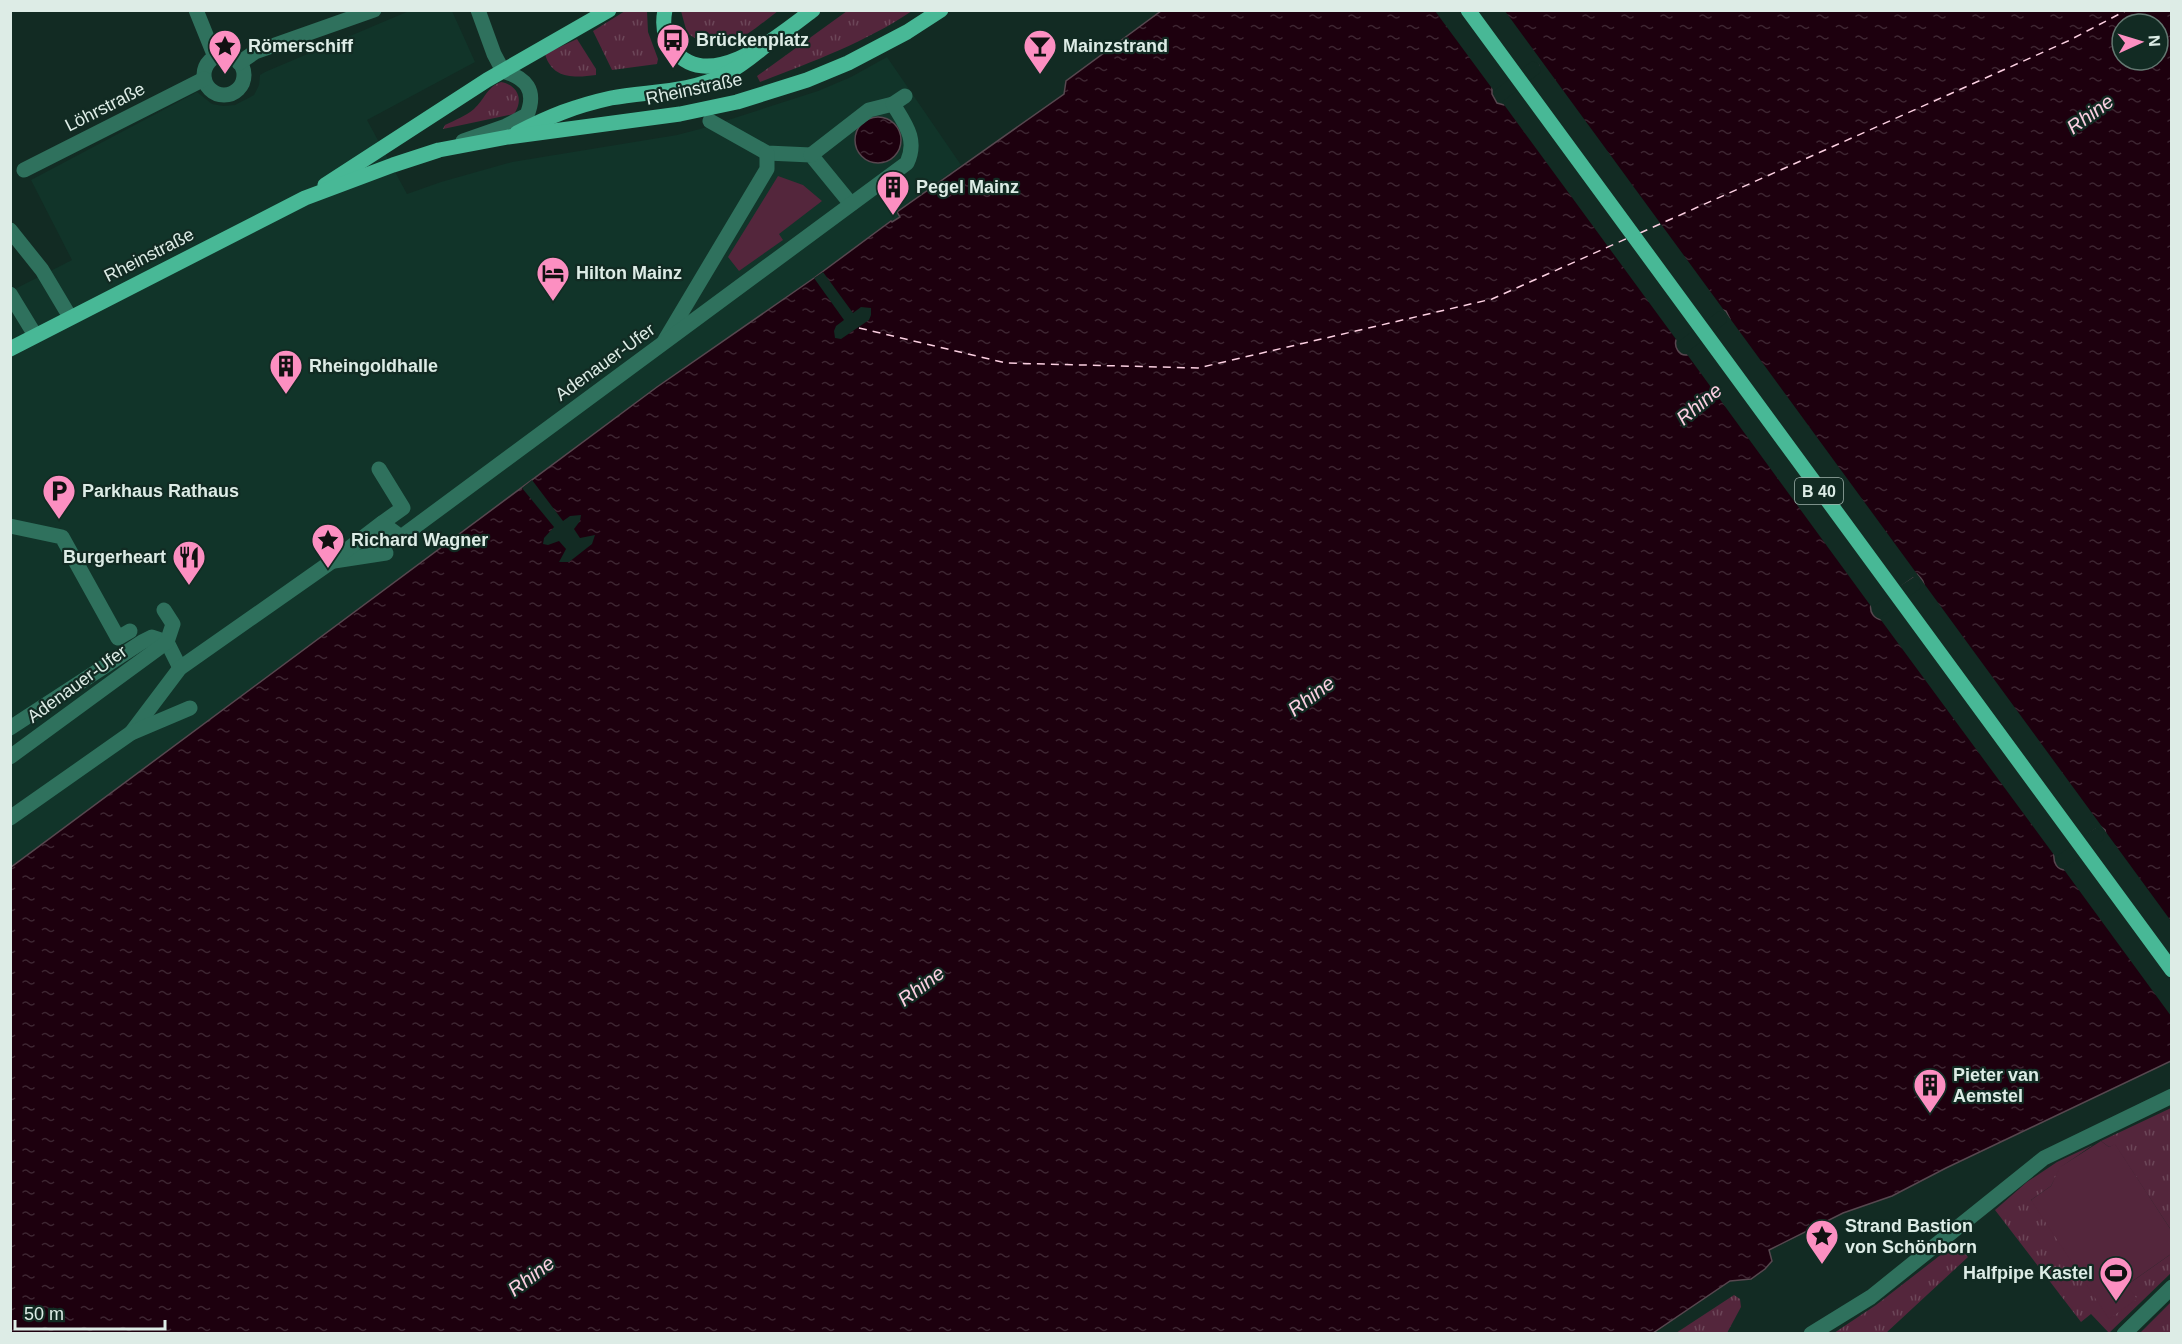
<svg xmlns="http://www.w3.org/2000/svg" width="2182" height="1344" font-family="Arial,sans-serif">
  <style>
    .built { fill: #113429 }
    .grass { fill: url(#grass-tufts) }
    .green { fill: #54263c }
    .water { fill: url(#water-ripples); stroke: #57474f; stroke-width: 1.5; fill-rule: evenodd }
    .pier { fill: #122b23 }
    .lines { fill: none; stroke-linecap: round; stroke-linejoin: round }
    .ferry { stroke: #fbcfe1; stroke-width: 1.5; stroke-dasharray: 8 6; stroke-linecap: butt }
    .minor { stroke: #2f715d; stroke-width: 15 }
    .major { stroke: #48b896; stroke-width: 15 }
    .labels { text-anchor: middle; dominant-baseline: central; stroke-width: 4.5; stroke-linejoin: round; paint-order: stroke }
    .shield { fill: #122b23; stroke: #a0b2ac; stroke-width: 1.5 }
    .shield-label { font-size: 16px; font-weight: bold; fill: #ddece6 }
    .poi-label { font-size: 18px; font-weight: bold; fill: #ddece6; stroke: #122b23; text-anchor: start }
    .street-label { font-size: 18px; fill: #ddece6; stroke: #122b23 }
    .water-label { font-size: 20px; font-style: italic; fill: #fbcfe1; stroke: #122b23 }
  </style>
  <defs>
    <pattern id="grass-tufts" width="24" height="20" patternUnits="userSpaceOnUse" patternTransform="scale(1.5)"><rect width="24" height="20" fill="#54263c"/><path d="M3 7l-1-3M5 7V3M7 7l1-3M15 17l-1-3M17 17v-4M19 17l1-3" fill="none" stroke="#6c4658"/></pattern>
    <pattern id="water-ripples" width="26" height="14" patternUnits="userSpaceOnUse" patternTransform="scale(1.5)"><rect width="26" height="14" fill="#1d000e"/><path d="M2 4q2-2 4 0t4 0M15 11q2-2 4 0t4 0" fill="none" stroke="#3d2531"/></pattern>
  </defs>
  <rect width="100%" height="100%" fill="#122b23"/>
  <path class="built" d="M409 11H452L475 62 367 120 407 194 441 182 512 162 677 135 700 129 818 91 851 77 887 57 961 165 897 212 900 216 892 223 890 221 814 278 657 387 11 868V291L72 260 31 180 197 92 212 104 223 106 235 105 254 95 259 85 260 75 265 72Z"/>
  <g class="grass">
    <path d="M625 11H647L648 32 658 59 657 64 612 70 593 31Z"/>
    <path d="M681 11V10L778 11C763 22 737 46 717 46 706 46 696 39 687 33Z"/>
    <path d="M847 11H912C866 42 812 62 760 82L757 76Z"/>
    <path d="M577 39 596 69V75C574 78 552 79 545 54Z"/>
    <path d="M501 82C518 85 524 100 514 114L443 129 445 125C455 120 466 116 474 109 485 99 486 88 501 82Z"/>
    <path d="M2171 1108V1230L2115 1145 2109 1147 2101 1141Z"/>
    <path d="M2093 1145 2061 1167 2051 1186 2031 1200 2127 1285 2171 1254V1273L2109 1333 2091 1314 2081 1322 1995 1210 2027 1182 2057 1162Z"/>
    <path d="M1956 1243 1968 1257 1886 1333H1834L1876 1305Z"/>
    <path d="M1734 1295 1740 1299 1741 1307 1727 1333H1676Z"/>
    <path d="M2171 1302V1333H2140Z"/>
  </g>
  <g class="green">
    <path d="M778 176 803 185 822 201 779 234 783 240 739 271 728 257Z"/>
    <path d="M2101 1141 2109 1147 2115 1144 2171 1230V1254L2127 1285 2137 1299 2109 1319 2031 1200 2051 1186 2060 1167Z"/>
  </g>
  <g class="water">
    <path d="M1161 11H2171V1061L1946 1168 1892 1196 1843 1213 1769 1250 1772 1261 1765 1269 1751 1279 1730 1281 1653 1333H11L10 868 657 387 814 278 891 221 892 222 900 217 897 212 1064 94 1066 81ZM2122 24H2158V60H2122ZM1533 58 1538 60 1544 74 1504 105 1497 103 1492 94V88ZM1718 308 1726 311 1730 319 1729 324 1687 355C1679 356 1674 347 1676 340ZM1917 574C1922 579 1925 582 1924 590L1882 620C1874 619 1869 612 1871 604ZM2099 825 2105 830 2107 840 2066 870C2057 870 2053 863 2054 854Z"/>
    <circle cx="878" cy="140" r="23"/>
  </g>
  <g class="pier">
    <path d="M1435 11H1505L2171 921V1016L2062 867H2065L2104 839 2103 831 2096 828 2057 856V859L1878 616 1881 617 1921 588 1919 580 1913 577 1873 606V609L1686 353 1727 322 1725 315 1719 311 1678 342 1502 102 1541 72 1539 64 1532 61 1494 91Z"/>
    <path d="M823 272 853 313 861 307 871 308V315L869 320 841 339 835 338 834 331 836 326 844 320 814 278Z"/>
    <path d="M532 480 563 521 570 516 581 515 580 521 574 529 580 538 595 535 592 544 569 562H559L566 549 559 541 548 545 543 544 544 538 554 527 522 488Z"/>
  </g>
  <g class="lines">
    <g class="ferry">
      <path d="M1640 233 2068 41 2127 10"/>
      <path d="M859 328 1006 363 1198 368 1492 299 1628 238"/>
    </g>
    <g class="minor">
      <path d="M196 10 215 57"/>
      <circle cx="224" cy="75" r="20"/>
      <path d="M239 63 255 52 374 10"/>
      <path d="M710 121 767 153 811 155 851 204"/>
      <path d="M463 141 506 126 527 115C537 90 526 78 503 71L494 54 478 10"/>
      <path d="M811 155 869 110 893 104"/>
      <path d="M24 170 204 79"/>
      <path d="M10 230 42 270 70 317"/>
      <path d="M10 294 35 335"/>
      <path d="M665 340 767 169V153"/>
      <path d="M379 469 403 508 382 523"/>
      <path d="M10 526 62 537 118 638 130 631"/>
      <path d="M334 561 386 553"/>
      <path d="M10 728 142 642 152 637 167 642 180 668"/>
      <path d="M131 733 180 668 331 562 382 523 401 537 907 163C918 139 905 124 893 104L905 96"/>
      <path d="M10 757 167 642 173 624 164 610"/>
      <path d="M10 818 131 733 190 708"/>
      <path d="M1811 1334 1871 1297 2044 1158 2172 1096"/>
      <path d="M2124 1334 2172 1287"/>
    </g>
    <g class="major">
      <path d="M665 10C662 25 664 39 674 50 709 95 781 34 813 10"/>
      <path d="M1468 10 2172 970"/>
      <path d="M517 133C550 116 575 106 611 98 648 91 690 93 724 75 739 67 752 57 765 46"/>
      <path d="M325 185 487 80 609 10"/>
      <path d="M10 349 305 198 393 165 439 150 508 137 680 114 737 102 807 80 848 63 907 32 941 10"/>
    </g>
  </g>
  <defs>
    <symbol id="bus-pin" viewBox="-11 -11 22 30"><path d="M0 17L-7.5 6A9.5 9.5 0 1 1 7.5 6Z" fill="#fc8fc1" stroke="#122b23"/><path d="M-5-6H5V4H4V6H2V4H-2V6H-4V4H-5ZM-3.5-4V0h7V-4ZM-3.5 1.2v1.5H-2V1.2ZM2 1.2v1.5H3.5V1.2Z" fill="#111"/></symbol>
    <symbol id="sight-pin" viewBox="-11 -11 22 30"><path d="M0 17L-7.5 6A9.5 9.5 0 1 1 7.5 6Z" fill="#fc8fc1" stroke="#122b23"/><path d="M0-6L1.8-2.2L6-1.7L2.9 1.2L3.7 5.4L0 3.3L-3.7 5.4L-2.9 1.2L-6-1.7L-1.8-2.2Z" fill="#111"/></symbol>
    <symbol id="bar-pin" viewBox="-11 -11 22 30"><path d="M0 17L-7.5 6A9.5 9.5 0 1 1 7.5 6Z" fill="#fc8fc1" stroke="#122b23"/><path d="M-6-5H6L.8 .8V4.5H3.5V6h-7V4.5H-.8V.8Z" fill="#111"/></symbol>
    <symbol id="building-pin" viewBox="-11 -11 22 30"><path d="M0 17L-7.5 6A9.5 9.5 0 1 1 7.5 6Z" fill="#fc8fc1" stroke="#122b23"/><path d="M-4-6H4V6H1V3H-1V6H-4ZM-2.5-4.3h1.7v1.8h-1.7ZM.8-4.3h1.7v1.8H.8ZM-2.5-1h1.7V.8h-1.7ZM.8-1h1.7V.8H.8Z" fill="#111"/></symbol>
    <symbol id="hotel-pin" viewBox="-11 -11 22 30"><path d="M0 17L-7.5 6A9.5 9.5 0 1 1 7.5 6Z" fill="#fc8fc1" stroke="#122b23"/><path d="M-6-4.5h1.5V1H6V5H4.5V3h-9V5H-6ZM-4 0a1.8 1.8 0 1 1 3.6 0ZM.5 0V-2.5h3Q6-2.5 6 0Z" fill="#111"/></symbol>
    <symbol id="parking-pin" viewBox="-11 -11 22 30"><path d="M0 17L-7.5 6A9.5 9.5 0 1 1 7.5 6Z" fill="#fc8fc1" stroke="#122b23"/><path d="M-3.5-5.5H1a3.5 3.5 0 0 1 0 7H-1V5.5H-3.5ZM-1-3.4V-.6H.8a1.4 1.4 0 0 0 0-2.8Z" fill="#111"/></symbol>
    <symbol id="restaurant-pin" viewBox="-11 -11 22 30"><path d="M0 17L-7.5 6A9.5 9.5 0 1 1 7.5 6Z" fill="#fc8fc1" stroke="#122b23"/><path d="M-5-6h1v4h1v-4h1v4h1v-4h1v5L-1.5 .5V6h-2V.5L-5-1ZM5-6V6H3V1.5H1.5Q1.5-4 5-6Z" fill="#111"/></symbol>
    <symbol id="stadium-pin" viewBox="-11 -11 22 30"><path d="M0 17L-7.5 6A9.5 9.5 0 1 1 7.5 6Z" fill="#fc8fc1" stroke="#122b23"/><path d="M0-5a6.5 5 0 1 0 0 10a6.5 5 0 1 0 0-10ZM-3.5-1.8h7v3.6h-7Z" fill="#111"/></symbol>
  </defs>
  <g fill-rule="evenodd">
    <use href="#bus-pin" x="654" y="21" width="38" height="52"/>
    <use href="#sight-pin" x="206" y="27" width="38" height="52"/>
    <use href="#bar-pin" x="1021" y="27" width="38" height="52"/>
    <use href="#building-pin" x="874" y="168" width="38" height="52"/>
    <use href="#hotel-pin" x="534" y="254" width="38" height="52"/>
    <use href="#building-pin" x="267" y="347" width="38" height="52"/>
    <use href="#parking-pin" x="40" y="472" width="38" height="52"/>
    <use href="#sight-pin" x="309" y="521" width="38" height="52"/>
    <use href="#restaurant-pin" x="170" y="538" width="38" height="52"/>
    <use href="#building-pin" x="1911" y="1066" width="38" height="52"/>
    <use href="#sight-pin" x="1803" y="1217" width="38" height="52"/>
    <use href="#stadium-pin" x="2097" y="1254" width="38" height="52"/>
  </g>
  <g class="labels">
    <rect class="shield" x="1795" y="478" width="48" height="26" rx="4.5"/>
    <g class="shield-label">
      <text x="1819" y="491">B 40</text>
    </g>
    <g class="poi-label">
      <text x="696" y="40">Brückenplatz</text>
      <text x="248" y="46">Römerschiff</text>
      <text x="1063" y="46">Mainzstrand</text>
      <text x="916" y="187">Pegel Mainz</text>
      <text x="576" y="273">Hilton Mainz</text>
      <text x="309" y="366">Rheingoldhalle</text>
      <text x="82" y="491">Parkhaus Rathaus</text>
      <text x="351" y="540">Richard Wagner</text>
      <text x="166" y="557" text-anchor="end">Burgerheart</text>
      <text x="1953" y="1075">Pieter van<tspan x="1953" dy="21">Aemstel</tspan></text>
      <text x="1845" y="1226">Strand Bastion<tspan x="1845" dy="21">von Schönborn</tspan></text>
      <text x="2093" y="1273" text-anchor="end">Halfpipe Kastel</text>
    </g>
    <g class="street-label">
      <text transform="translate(694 89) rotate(-12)">Rheinstraße</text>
      <text transform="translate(105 107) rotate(-27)">Löhrstraße</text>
      <text transform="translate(149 255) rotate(-27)">Rheinstraße</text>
      <text transform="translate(605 362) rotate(-36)">Adenauer-Ufer</text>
      <text transform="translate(77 684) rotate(-36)">Adenauer-Ufer</text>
    </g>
    <g class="water-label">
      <text transform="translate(2090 114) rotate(-36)">Rhine</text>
      <text transform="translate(1699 404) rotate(-40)">Rhine</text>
      <text transform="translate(1311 696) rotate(-37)">Rhine</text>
      <text transform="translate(921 986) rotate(-37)">Rhine</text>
      <text transform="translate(531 1276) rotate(-37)">Rhine</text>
    </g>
  </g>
  <rect width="2182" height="1344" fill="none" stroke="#ddece6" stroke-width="24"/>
  <g transform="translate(2140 42) rotate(86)"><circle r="28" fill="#122b23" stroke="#637871" stroke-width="1.5"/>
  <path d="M0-4.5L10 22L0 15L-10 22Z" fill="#fc8fc1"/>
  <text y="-9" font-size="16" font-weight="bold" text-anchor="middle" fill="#ddece6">N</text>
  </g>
  <path d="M15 1320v9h150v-9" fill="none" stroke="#ddece6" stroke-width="3"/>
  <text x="24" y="1320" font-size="18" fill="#ddece6" stroke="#122b23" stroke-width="4.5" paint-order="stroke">50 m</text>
</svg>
